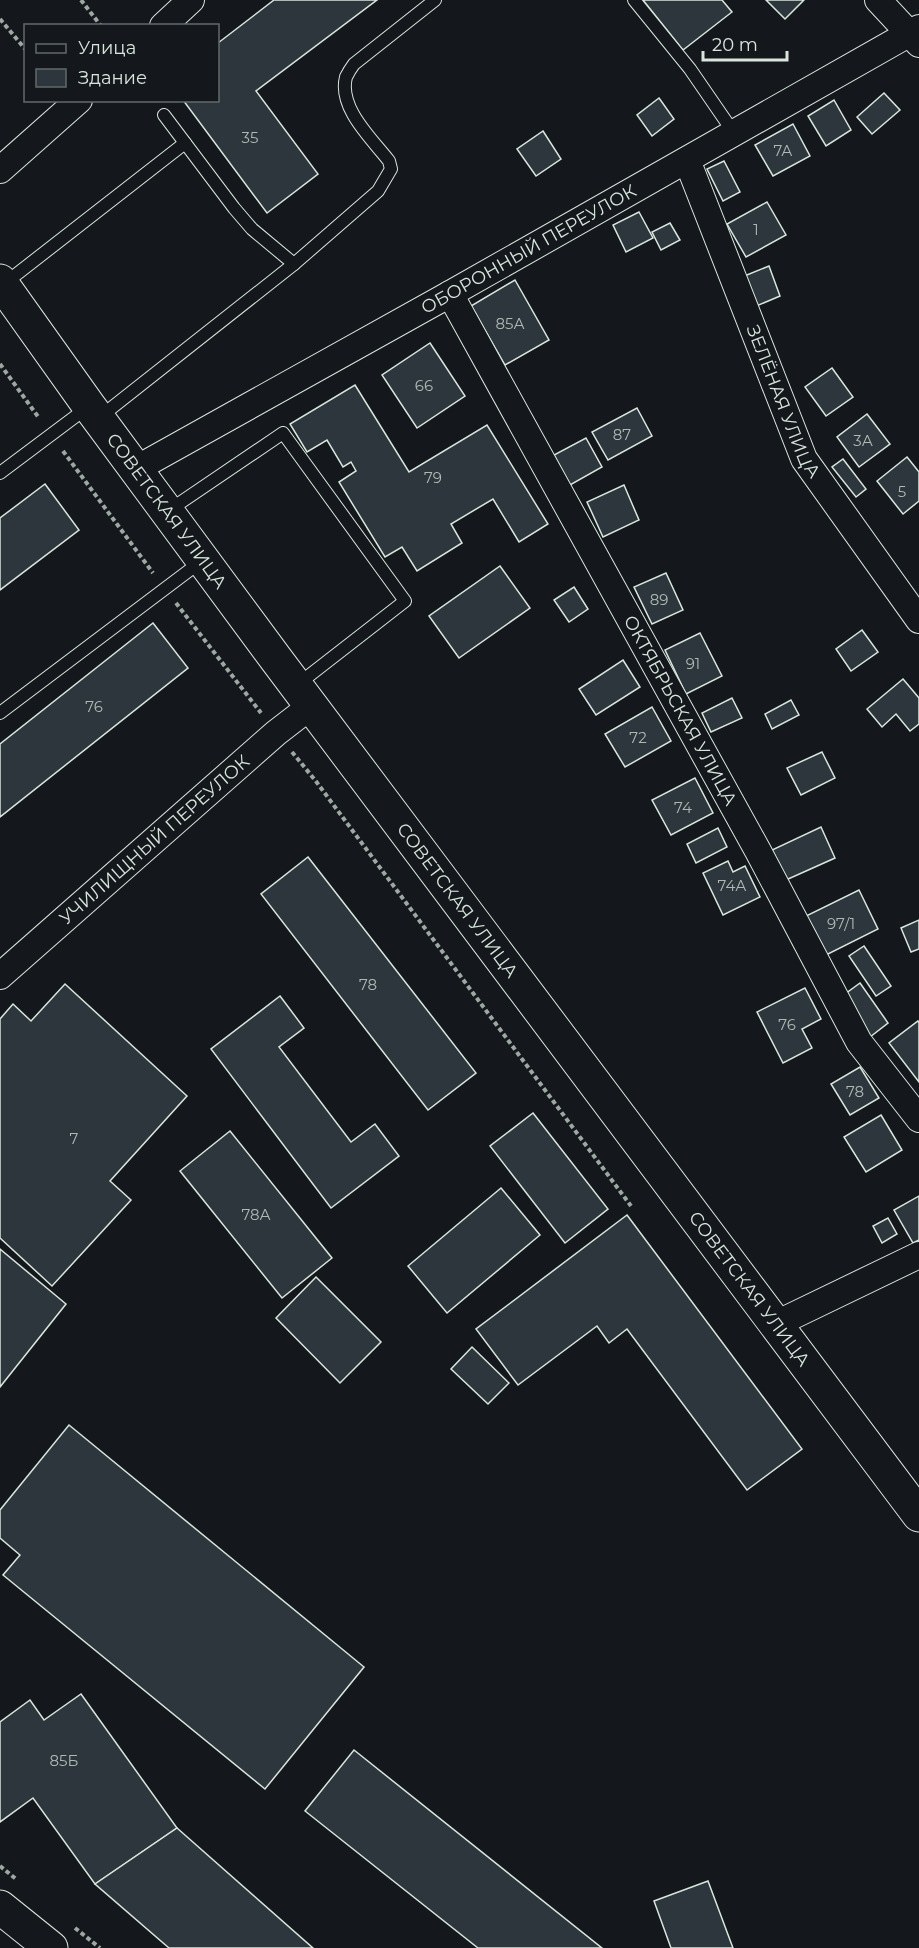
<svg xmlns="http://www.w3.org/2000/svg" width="919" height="1948" font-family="Montserrat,sans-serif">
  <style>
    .building { fill: #2c363c; stroke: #d8e6dc; stroke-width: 1.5 }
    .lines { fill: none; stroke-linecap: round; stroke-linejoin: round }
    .lane-casing { stroke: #d8e6dc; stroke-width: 14 }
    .street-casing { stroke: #d8e6dc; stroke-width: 28 }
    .secondary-casing { stroke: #d8e6dc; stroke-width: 35 }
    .path { stroke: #9da8a2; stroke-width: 4; stroke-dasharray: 4.5 3; stroke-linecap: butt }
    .lane { stroke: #14181c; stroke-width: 12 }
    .street { stroke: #14181c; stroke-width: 26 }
    .secondary { stroke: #14181c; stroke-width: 33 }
    .labels { text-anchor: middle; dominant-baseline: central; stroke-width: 4.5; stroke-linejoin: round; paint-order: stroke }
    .number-label { font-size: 15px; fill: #adbab4 }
    .street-label { font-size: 18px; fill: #d8e6dc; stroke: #14181c }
  </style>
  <rect width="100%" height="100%" fill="#14181c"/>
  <g class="building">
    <path d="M274 0H377L256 91 318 174 267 213 183 100H218V43Z"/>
    <path d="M643 0H722L732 12 683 50Z"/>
    <path d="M766 0H804L785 19Z"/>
    <path d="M884 93 900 110 872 134 857 117Z"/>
    <path d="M659 98 674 119 652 136 637 115Z"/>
    <path d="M834 100 851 130 826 146 808 116Z"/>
    <path d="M793 124 810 156 773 176 755 145Z"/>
    <path d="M543 131 561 159 536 176 517 149Z"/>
    <path d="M724 161 740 192 723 201 707 169Z"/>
    <path d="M767 202 786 235 746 257 727 224Z"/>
    <path d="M639 212 653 238 626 252 613 225Z"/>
    <path d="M670 223 680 240 661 250 652 232Z"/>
    <path d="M769 266 780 296 754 307 742 277Z"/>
    <path d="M515 280 549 340 505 365 471 306Z"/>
    <path d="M430 343 465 396 417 428 382 375Z"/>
    <path d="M832 368 853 397 826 416 805 387Z"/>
    <path d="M355 385 409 472 487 425 548 524 519 542 493 499 451 524 462 543 417 571 402 547 385 557 339 482 356 471 351 462 343 467 327 440 307 452 290 424Z"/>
    <path d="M637 408 652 436 608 460 592 432Z"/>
    <path d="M867 414 890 444 859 467 837 437Z"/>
    <path d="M586 438 602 467 570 485 554 455Z"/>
    <path d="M907 457 919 472V501L903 514 877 481Z"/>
    <path d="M843 459 866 489 856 497 832 467Z"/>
    <path d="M45 484 79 530 0 590V518Z"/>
    <path d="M624 485 639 520 603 537 587 502Z"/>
    <path d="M500 566 530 608 459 658 429 616Z"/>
    <path d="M666 573 683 610 652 624 634 587Z"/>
    <path d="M574 587 588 609 569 622 554 600Z"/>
    <path d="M153 623 188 668 0 817V744Z"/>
    <path d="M862 630 878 652 851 671 836 649Z"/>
    <path d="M700 633 722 676 686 694 665 650Z"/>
    <path d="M623 660 640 687 596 715 579 689Z"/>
    <path d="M903 679 919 698V724L910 731 896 714 882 727 867 709Z"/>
    <path d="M732 698 742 718 711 732 702 713Z"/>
    <path d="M791 700 799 715 772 729 765 714Z"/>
    <path d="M652 707 671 741 625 767 605 734Z"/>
    <path d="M822 752 835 778 801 795 787 768Z"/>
    <path d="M695 778 713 813 671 835 652 800Z"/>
    <path d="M821 827 835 858 786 880 772 850Z"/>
    <path d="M718 828 727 847 696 863 687 844Z"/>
    <path d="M308 857 476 1073 428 1110 261 894Z"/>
    <path d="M728 861 733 872 745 866 760 897 723 915 703 873Z"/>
    <path d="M859 890 878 929 824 956 804 917Z"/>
    <path d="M919 920V949L911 952 901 928Z"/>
    <path d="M864 946 891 986 876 996 849 956Z"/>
    <path d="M860 983 888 1023 870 1037 841 997Z"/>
    <path d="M65 984 187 1096 110 1181 131 1200 52 1286 0 1238V1019L13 1004 31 1021Z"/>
    <path d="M805 988 821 1019 802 1029 812 1048 783 1063 757 1012Z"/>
    <path d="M280 996 304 1028 279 1047 351 1142 375 1124 399 1156 331 1208 211 1049Z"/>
    <path d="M918 1021 919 1023V1082L889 1043Z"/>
    <path d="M860 1067 879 1098 850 1115 831 1084Z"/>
    <path d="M533 1113 608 1209 565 1243 490 1146Z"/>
    <path d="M881 1115 902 1150 866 1172 844 1137Z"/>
    <path d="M230 1131 332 1258 282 1298 180 1171Z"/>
    <path d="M501 1188 540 1235 447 1313 408 1266Z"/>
    <path d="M919 1196V1240L913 1243 894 1210Z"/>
    <path d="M627 1215 802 1449 747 1490 627 1329 609 1343 597 1326 518 1385 476 1329Z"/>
    <path d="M888 1218 897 1234 882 1243 873 1226Z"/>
    <path d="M0 1249 66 1304 0 1387Z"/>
    <path d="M316 1277 381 1342 340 1383 276 1318Z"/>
    <path d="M472 1347 509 1383 488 1404 451 1369Z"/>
    <path d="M69 1425 364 1667 265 1789 3 1575 20 1555 0 1538V1510Z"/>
    <path d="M81 1694 177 1828 95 1884 33 1798 0 1822V1722L30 1700 44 1720Z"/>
    <path d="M354 1750 602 1948H478L305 1811Z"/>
    <path d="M177 1828 313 1948H169L95 1884Z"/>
    <path d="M708 1881 733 1948H671L654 1901Z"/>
  </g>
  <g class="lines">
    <defs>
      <g id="lane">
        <path d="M634 0 690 69 734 133"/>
        <path d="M164 115 234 208 252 229 294 264"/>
        <path d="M4 284 185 143"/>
        <path d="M100 417 294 264 378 191 391 169 389 161C372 139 338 108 346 77 348 73 351 68 354 64L435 0"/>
        <path d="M0 473 88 407"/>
        <path d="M168 511 283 433 405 601 297 685"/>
        <path d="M0 713 203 560"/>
      </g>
      <g id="street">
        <path d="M878 0 919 44"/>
        <path d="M163 26 191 0"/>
        <path id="s1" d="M687 160 804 459 919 620"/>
        <path d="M0 170 79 100"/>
        <path id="s2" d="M450 294 758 851 859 1042 919 1119"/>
        <path id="s3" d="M136 469 450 294 919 28"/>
        <path id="s4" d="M0 976 276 733 311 706"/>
        <path d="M774 1325 919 1255"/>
      </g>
      <g id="secondary">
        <path id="s5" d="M0 281 89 406 276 659 919 1515"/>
        <path d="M0 1907 51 1948"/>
      </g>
    </defs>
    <use href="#lane" class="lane-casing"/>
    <use href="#street" class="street-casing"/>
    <use href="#secondary" class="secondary-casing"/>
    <g class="path">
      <path d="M81 0 101 26"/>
      <path d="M0 19 26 50"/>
      <path d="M0 364 39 418"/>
      <path d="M63 451 153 573"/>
      <path d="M176 603 261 713"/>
      <path d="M292 752 315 780 631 1206"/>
      <path d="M0 1866 16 1879"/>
      <path d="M75 1928 100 1948"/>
    </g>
    <use href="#lane" class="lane"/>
    <use href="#street" class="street"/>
    <use href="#secondary" class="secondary"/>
  </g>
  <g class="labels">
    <g class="number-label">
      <text x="250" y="137">35</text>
      <text x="783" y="150">7А</text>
      <text x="756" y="229">1</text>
      <text x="510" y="323">85А</text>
      <text x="424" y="385">66</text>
      <text x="622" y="434">87</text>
      <text x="863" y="440">3А</text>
      <text x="433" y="477">79</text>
      <text x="902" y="491">5</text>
      <text x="659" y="599">89</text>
      <text x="693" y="663">91</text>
      <text x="94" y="706">76</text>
      <text x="638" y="737">72</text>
      <text x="683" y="807">74</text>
      <text x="732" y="885">74А</text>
      <text x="841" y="923">97/1</text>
      <text x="368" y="984">78</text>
      <text x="787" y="1024">76</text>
      <text x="855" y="1091">78</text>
      <text x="74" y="1138">7</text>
      <text x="256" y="1214">78А</text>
      <text x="64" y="1760">85Б</text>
    </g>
    <g class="street-label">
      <text stroke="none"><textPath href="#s3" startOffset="450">ОБОРОННЫЙ ПЕРЕУЛОК</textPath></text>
      <text stroke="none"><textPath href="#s1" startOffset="260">ЗЕЛЁНАЯ УЛИЦА</textPath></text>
      <text stroke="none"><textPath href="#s5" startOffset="284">СОВЕТСКАЯ УЛИЦА</textPath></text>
      <text stroke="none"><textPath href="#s2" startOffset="476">ОКТЯБРЬСКАЯ УЛИЦА</textPath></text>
      <text stroke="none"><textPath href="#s4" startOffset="206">УЧИЛИЩНЫЙ ПЕРЕУЛОК</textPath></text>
      <text stroke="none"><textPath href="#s5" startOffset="770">СОВЕТСКАЯ УЛИЦА</textPath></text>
      <text stroke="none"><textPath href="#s5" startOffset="1256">СОВЕТСКАЯ УЛИЦА</textPath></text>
    </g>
  </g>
  <rect x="24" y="24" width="195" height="78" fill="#14181c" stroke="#626a69" stroke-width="1.5"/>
  <rect x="36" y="44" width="30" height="9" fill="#14181c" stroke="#626a69" stroke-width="1.5"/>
  <text x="78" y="54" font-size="18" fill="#d8e6dc">Улица</text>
  <rect x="36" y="69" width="30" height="18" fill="#2c363c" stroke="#626a69" stroke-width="1.5"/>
  <text x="78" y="84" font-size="18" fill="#d8e6dc">Здание</text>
  <path d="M703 51v9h84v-9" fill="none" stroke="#d8e6dc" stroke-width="3"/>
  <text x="712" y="51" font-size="18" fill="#d8e6dc" stroke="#14181c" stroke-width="4.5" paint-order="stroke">20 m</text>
</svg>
